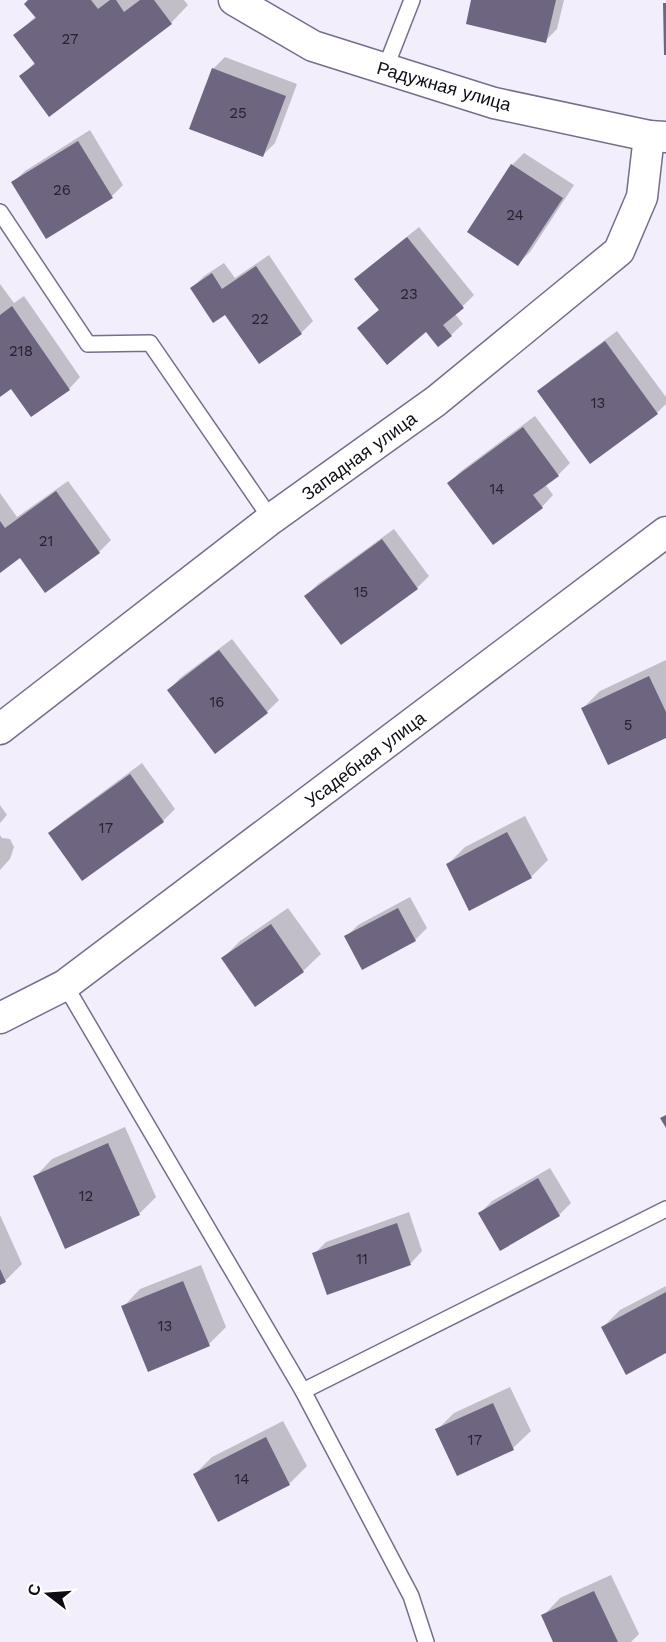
<svg xmlns="http://www.w3.org/2000/svg" width="666" height="1642" font-family="'Work Sans',sans-serif">
  <style>
    .shadow { fill: #0003 }
    .building { fill: #6e6581 }
    .lines { fill: none; stroke-linecap: round; stroke-linejoin: round }
    .service-casing { stroke: #766e8a; stroke-width: 18 }
    .minor-casing { stroke: #766e8a; stroke-width: 33 }
    .service { stroke: #fff; stroke-width: 15 }
    .minor { stroke: #fff; stroke-width: 30 }
    .labels { text-anchor: middle; dominant-baseline: central; stroke-width: 5; stroke-linejoin: round; paint-order: stroke }
    .number-label { font-size: 15px; fill: #262230 }
    .street-label { font-size: 18px; fill: #0e0b15; stroke: #fff }
  </style>
  <rect width="100%" height="100%" fill="#f2eefb"/>
  <g class="shadow">
    <path d="M29 0H184L188 5 171 23 21 77 35 62 15 35 36 16Z"/>
    <path d="M473 0H564L557 29 545 41Z"/>
    <path d="M225 57 297 84 275 143 263 155 213 69Z"/>
    <path d="M90 130 123 185 112 196 13 182 25 171Z"/>
    <path d="M524 153 574 185 530 252 518 264 469 232 512 165Z"/>
    <path d="M419 227 474 295 455 314 463 324 451 335 426 330 359 328 380 309 368 268Z"/>
    <path d="M269 255 313 321 301 333 226 312 192 288 204 276 224 263 235 278Z"/>
    <path d="M0 284 14 303 24 296 80 377 69 389 12 387 0 395Z"/>
    <path d="M617 331 666 397V404L657 413 591 462 539 392 551 380Z"/>
    <path d="M535 416 570 463 558 475 545 484 553 495 542 507 449 483 461 471Z"/>
    <path d="M68 481 111 540 99 552 20 556 0 571V493L17 517Z"/>
    <path d="M394 529 429 576 417 588 306 596 318 584Z"/>
    <path d="M232 639 279 700 267 712 169 690 180 678Z"/>
    <path d="M666 660V736L583 708 600 691Z"/>
    <path d="M142 763 175 809 163 821 50 833 62 822Z"/>
    <path d="M0 805 7 815 0 823Z"/>
    <path d="M525 816 548 860 531 877 447 865 465 847Z"/>
    <path d="M0 835 2 838 10 839 14 847 10 859 0 870Z"/>
    <path d="M410 897 427 928 415 940 346 937 358 925Z"/>
    <path d="M288 908 321 954 303 971 223 958 240 941Z"/>
    <path d="M125 1127 156 1197 139 1214 35 1177 52 1159Z"/>
    <path d="M550 1168 571 1203 559 1215 480 1213 492 1201Z"/>
    <path d="M409 1212 422 1251 411 1263 328 1293 314 1254 326 1242Z"/>
    <path d="M0 1215 22 1264 5 1281 0 1283Z"/>
    <path d="M201 1265 226 1327 209 1344 123 1307 140 1289Z"/>
    <path d="M666 1286V1352L603 1327 620 1310Z"/>
    <path d="M510 1387 531 1431 513 1448 458 1474 437 1430 454 1413Z"/>
    <path d="M283 1421 307 1466 290 1483 218 1520 195 1474 212 1457Z"/>
    <path d="M611 1575 639 1634 631 1642H555L543 1616 560 1598Z"/>
  </g>
  <g class="building">
    <path d="M28 0H91L98 9 110 0H116L124 12 140 0H154L172 24 49 117 19 76 35 64 13 35 36 18 24 4Z"/>
    <path d="M471 0H556L546 43 466 24Z"/>
    <path d="M663 3H666V55H664Z"/>
    <path d="M212 68 286 96 263 157 189 129Z"/>
    <path d="M78 141 113 198 46 239 11 182Z"/>
    <path d="M511 164 563 198 518 266 467 232Z"/>
    <path d="M407 237 464 308 443 325 452 336 438 347 426 332 387 365 357 328 379 310 354 279Z"/>
    <path d="M256 266 302 334 259 364 225 315 213 323 190 288 212 273 222 289Z"/>
    <path d="M12 306 70 390 31 417 11 389 0 397V315Z"/>
    <path d="M605 341 658 414 590 464 537 391Z"/>
    <path d="M523 427 559 476 533 495 543 508 493 545 447 483Z"/>
    <path d="M56 491 100 553 45 593 20 558 0 573V521L5 528Z"/>
    <path d="M382 539 418 589 341 645 304 596Z"/>
    <path d="M219 650 268 713 215 754 167 690Z"/>
    <path d="M649 676 666 712V738L608 765 581 708Z"/>
    <path d="M130 774 164 822 82 881 48 833Z"/>
    <path d="M507 832 532 878 469 911 446 864Z"/>
    <path d="M398 908 416 941 362 970 344 936Z"/>
    <path d="M271 924 304 972 255 1007 221 958Z"/>
    <path d="M666 1115V1128L660 1118Z"/>
    <path d="M108 1143 140 1215 65 1249 33 1176Z"/>
    <path d="M538 1178 560 1216 500 1251 478 1213Z"/>
    <path d="M397 1223 411 1265 327 1295 312 1253Z"/>
    <path d="M0 1269 6 1282 0 1285Z"/>
    <path d="M183 1281 210 1346 148 1372 121 1306Z"/>
    <path d="M666 1292V1353L626 1375 601 1327Z"/>
    <path d="M493 1403 514 1450 457 1476 435 1429Z"/>
    <path d="M266 1437 290 1485 218 1522 193 1474Z"/>
    <path d="M594 1591 618 1642H553L541 1615Z"/>
  </g>
  <g class="lines">
    <defs>
      <g id="service">
        <path d="M385 69 412 0"/>
        <path d="M0 212 88 344 150 343 271 519"/>
        <path d="M65 985 303 1391 411 1596 426 1642"/>
        <path d="M303 1391 666 1209"/>
      </g>
      <g id="minor">
        <path d="M234 0 313 46 494 103 649 136 666 137"/>
        <path d="M0 729 271 519 436 401 619 251 642 197 649 136"/>
        <path d="M0 1018 65 985 666 532"/>
      </g>
    </defs>
    <use href="#service" class="service-casing"/>
    <use href="#minor" class="minor-casing"/>
    <use href="#service" class="service"/>
    <use href="#minor" class="minor"/>
  </g>
  <g class="labels">
    <g class="number-label">
      <text x="70" y="39">27</text>
      <text x="238" y="113">25</text>
      <text x="62" y="190">26</text>
      <text x="515" y="215">24</text>
      <text x="409" y="294">23</text>
      <text x="260" y="319">22</text>
      <text x="21" y="351">218</text>
      <text x="598" y="403">13</text>
      <text x="497" y="489">14</text>
      <text x="46" y="541">21</text>
      <text x="361" y="592">15</text>
      <text x="217" y="702">16</text>
      <text x="628" y="725">5</text>
      <text x="106" y="828">17</text>
      <text x="86" y="1196">12</text>
      <text x="362" y="1259">11</text>
      <text x="165" y="1326">13</text>
      <text x="475" y="1440">17</text>
      <text x="242" y="1479">14</text>
    </g>
    <g class="street-label">
      <text transform="translate(444 86) rotate(16)">Радужная улица</text>
      <text transform="translate(359 456) rotate(-36)">Западная улица</text>
      <text transform="translate(365 759) rotate(-37)">Усадебная улица</text>
    </g>
  </g>
  <g transform="translate(48 1594) rotate(287)" stroke="#ffffff" stroke-width="4.5" paint-order="stroke">
  <path d="M0-4.5L10 22L0 15L-10 22Z" fill="#0e0b15"/>
  <text y="-9" font-size="16" font-weight="bold" text-anchor="middle" fill="#0e0b15">С</text>
  </g>
</svg>
